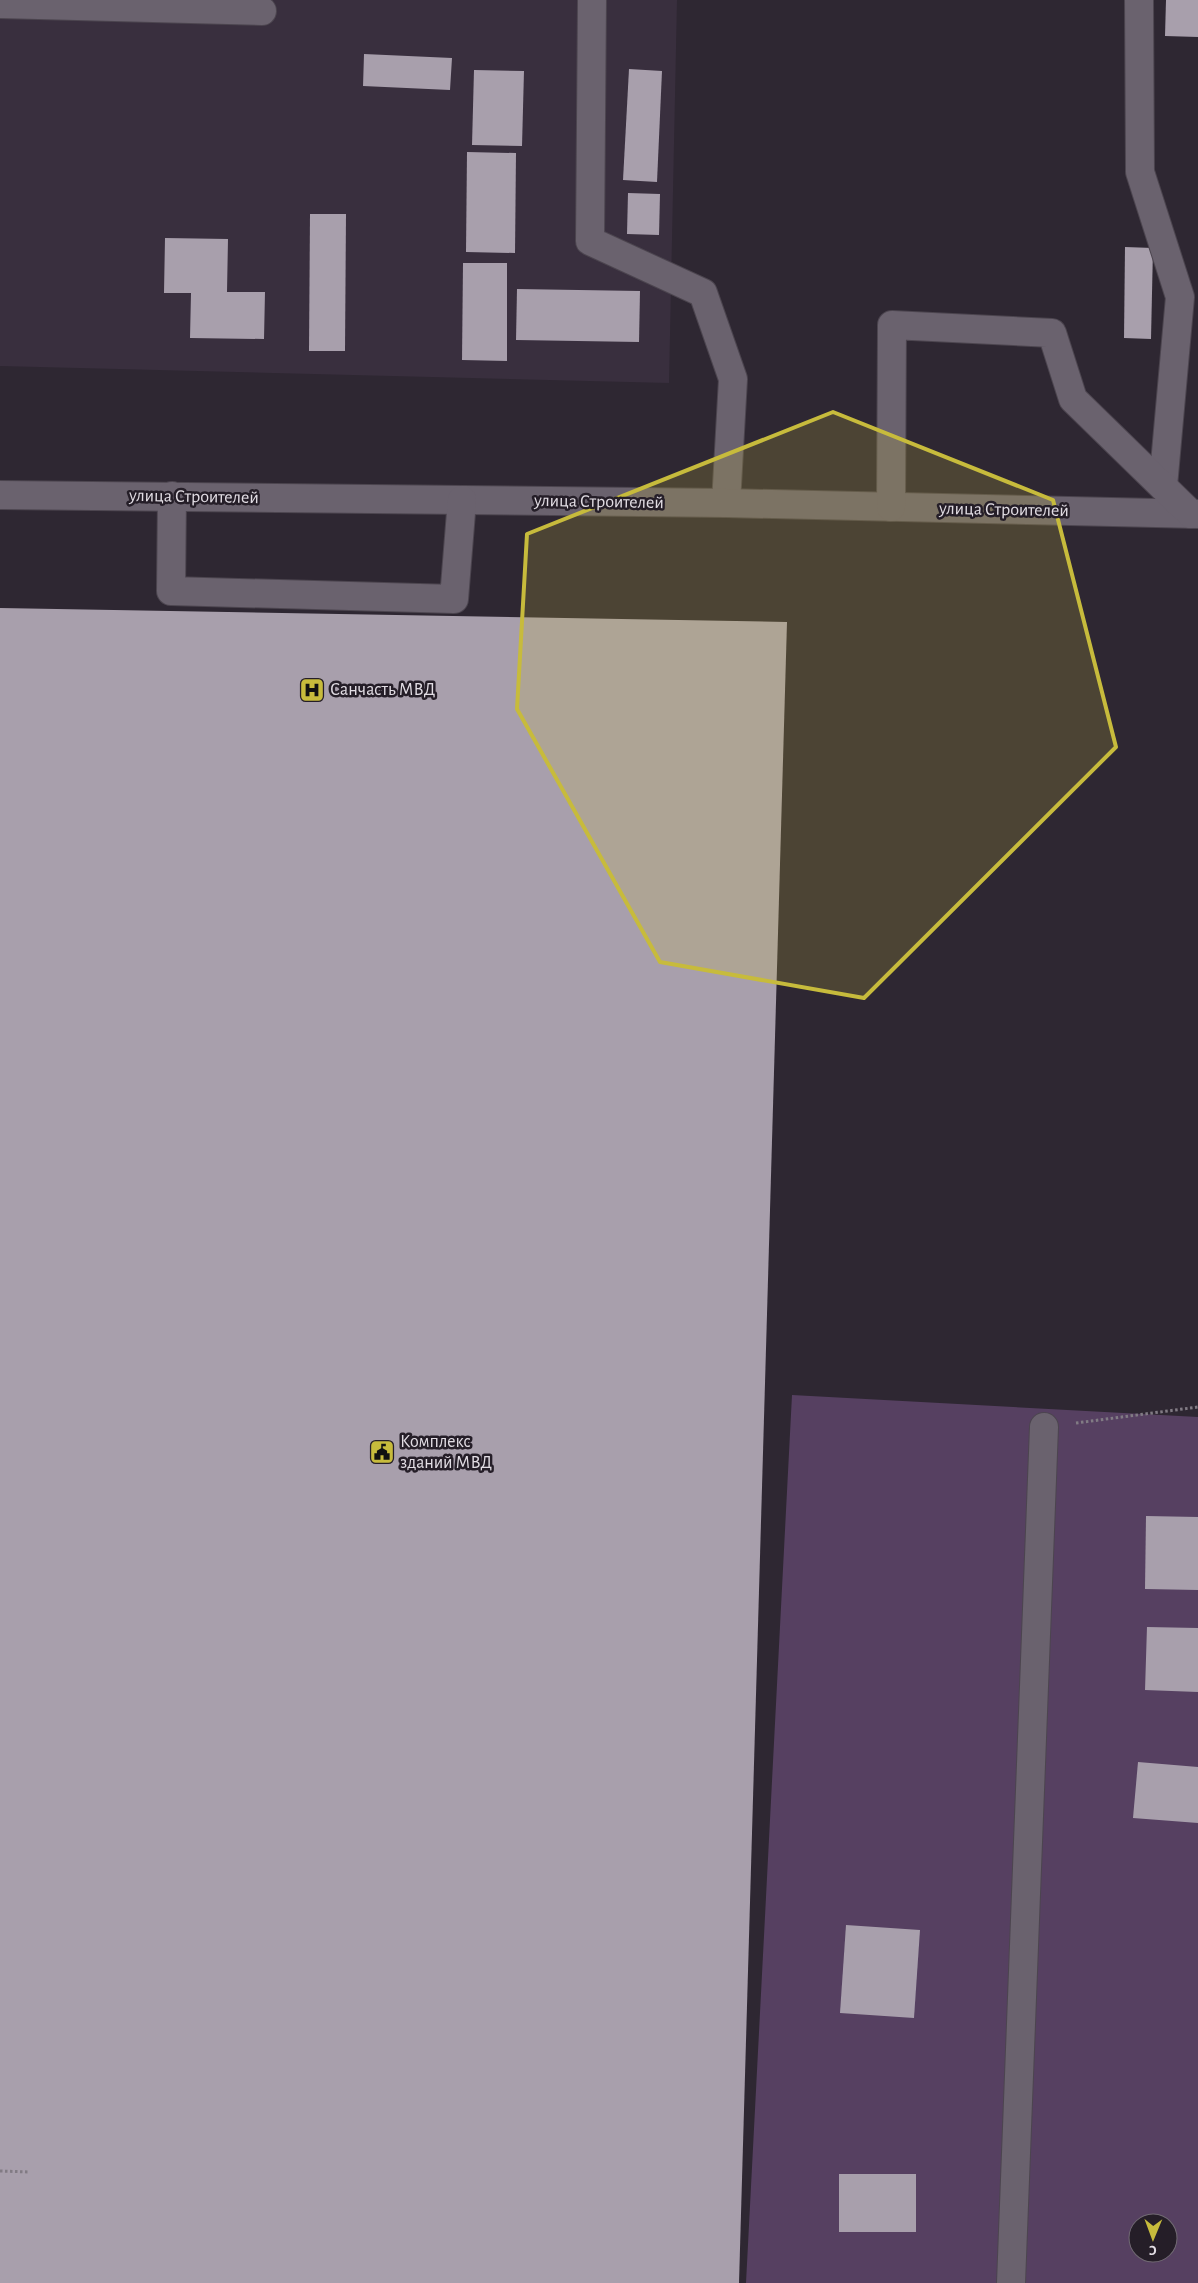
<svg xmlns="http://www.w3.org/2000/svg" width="1198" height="2283" font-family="'Alegreya Sans',sans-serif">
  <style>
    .built { fill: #392f3e }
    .green { fill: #564061; fill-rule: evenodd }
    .building { fill: #a89fac }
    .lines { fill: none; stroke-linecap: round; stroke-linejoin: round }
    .minor-casing { stroke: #4c454f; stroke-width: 30 }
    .path { stroke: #817b84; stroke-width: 3; stroke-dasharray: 2.5 2.5; stroke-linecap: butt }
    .minor { stroke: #6a626e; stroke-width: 28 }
    .marked { fill: #c7bb3c; fill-opacity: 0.2; stroke: #c7bb3c; stroke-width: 4; stroke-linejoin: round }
    .labels { text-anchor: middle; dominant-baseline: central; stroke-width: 5; stroke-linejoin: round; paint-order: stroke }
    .street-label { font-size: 18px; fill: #e2dde4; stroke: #251e28 }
    .poi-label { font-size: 18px; fill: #e2dde4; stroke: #251e28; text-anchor: start }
  </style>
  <rect width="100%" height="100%" fill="#2e2732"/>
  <path class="built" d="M0 0H677L669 383 0 366Z"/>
  <path class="green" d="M792 1395 1198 1417V2283H746ZM1138 2223H1168V2253H1138Z"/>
  <g class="building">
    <path d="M1166 0H1198V37L1165 36Z"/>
    <path d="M364 54 452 58 450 90 363 86Z"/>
    <path d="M629 69 662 71 657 182 623 180Z"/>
    <path d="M474 70 524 71 522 146 472 145Z"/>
    <path d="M467 152 516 153 515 253 466 252Z"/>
    <path d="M628 193 660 194 659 235 627 234Z"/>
    <path d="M310 214H346L345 351H309Z"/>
    <path d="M165 238 228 239 227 292H265L264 339 190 338 191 293H164Z"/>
    <path d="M1125 247 1153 248 1151 339 1124 338Z"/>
    <path d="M463 263H507V361L462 360Z"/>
    <path d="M517 289 640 291 639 342 516 340Z"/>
    <path d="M0 608 787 622 739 2283H0Z"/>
    <path d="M1146 1516 1198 1517V1590L1145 1589Z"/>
    <path d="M1147 1627 1198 1628V1692L1145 1690Z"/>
    <path d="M1138 1762 1198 1767V1823L1133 1818Z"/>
    <path d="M846 1925 920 1930 914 2018 840 2013Z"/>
    <rect x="839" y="2174" width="77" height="58"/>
  </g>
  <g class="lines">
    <defs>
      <g id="minor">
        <path d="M592 0 590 241 703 293 733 379 726 503"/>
        <path d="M1139 0 1140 172 1180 297 1163 486"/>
        <path d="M0 4 262 11"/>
        <path d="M0 495 726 503 1198 514"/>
        <path d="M172 496 171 591 454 599 462 500"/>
        <path d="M891 507 892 325 1052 333 1073 399 1191 514"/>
        <path d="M1011 2283 1044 1427"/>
      </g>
    </defs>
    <use href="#minor" class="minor-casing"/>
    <g class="path">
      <path d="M1076 1423 1198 1407"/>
      <path d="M0 2171 29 2172"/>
    </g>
    <use href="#minor" class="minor"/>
  </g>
  <path class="marked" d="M833 412 1053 500 1116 747 864 998 660 962 517 709 527 534Z"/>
  <defs>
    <symbol id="hospital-square" viewBox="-11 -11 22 22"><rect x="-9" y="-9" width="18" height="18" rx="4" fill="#c7bb3c" stroke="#251e28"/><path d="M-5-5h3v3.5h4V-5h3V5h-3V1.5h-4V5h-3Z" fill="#111"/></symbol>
    <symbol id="civic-square" viewBox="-11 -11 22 22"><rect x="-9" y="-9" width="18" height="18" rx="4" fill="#c7bb3c" stroke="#251e28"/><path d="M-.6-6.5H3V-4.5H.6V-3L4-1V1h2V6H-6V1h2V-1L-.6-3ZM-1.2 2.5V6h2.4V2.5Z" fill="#111"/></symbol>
  </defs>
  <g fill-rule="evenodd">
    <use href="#hospital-square" x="298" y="676" width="28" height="28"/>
    <use href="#civic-square" x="368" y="1438" width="28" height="28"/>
  </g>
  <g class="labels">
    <g class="street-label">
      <text transform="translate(194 497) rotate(1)">улица Строителей</text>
      <text transform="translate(599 502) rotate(1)">улица Строителей</text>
      <text transform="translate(1004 510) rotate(1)">улица Строителей</text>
    </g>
    <g class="poi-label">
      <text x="330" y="690">Санчасть МВД</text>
      <text x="400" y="1442">Комплекс<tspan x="400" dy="21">зданий МВД</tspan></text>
    </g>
  </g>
  <g transform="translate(1153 2238) rotate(181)"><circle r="24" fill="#251e28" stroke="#716a73"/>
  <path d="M0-4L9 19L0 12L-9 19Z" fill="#c7bb3c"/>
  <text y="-8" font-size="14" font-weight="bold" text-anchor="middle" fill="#e2dde4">С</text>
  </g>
</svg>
